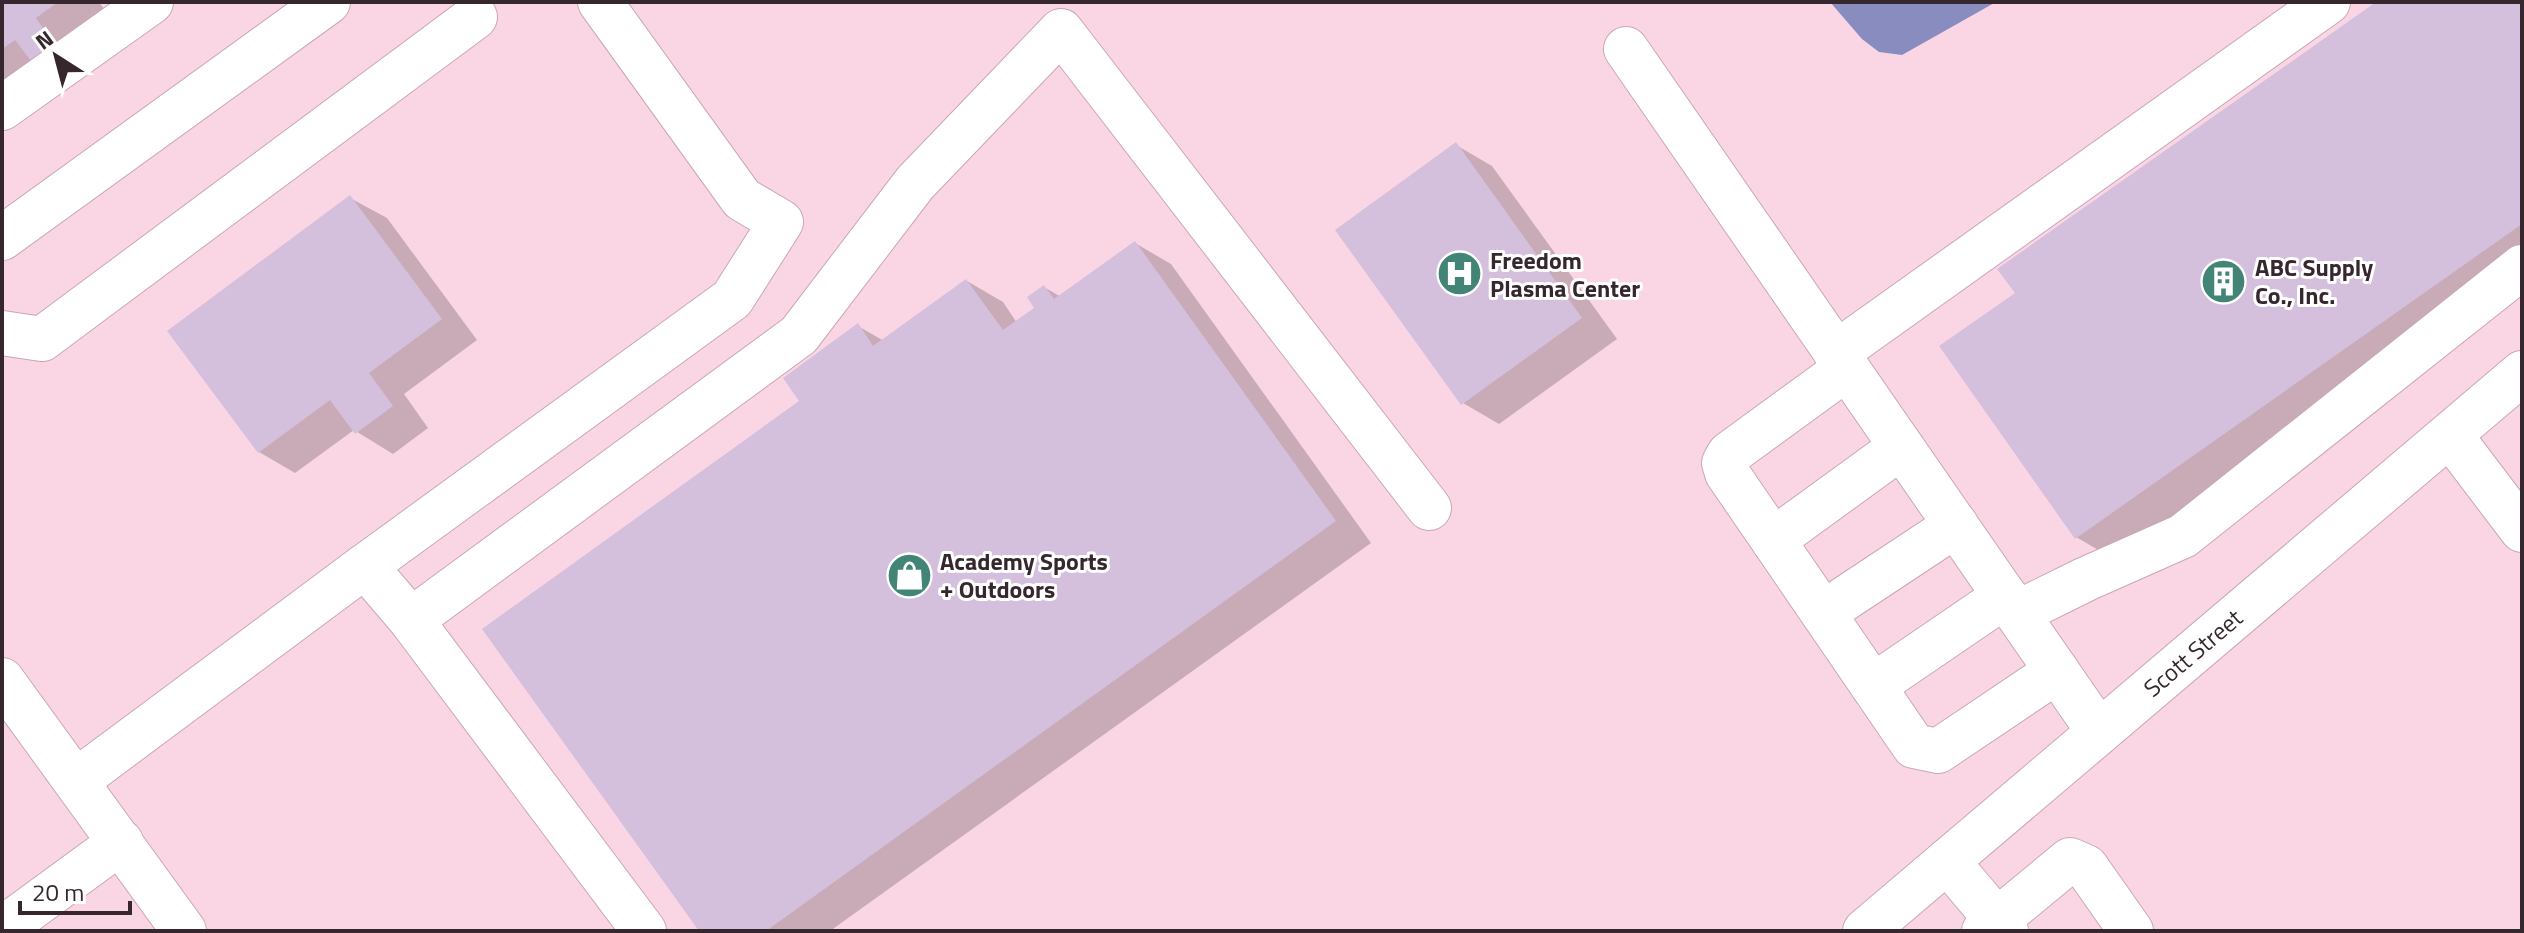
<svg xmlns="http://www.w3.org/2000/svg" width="2524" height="933" font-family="'Titillium Web',sans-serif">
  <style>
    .water { fill: #898cbf }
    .shadow { fill: #0003 }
    .building { fill: #d4c0dc }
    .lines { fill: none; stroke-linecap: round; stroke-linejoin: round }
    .minor-casing { stroke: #caa7b6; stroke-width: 46 }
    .minor { stroke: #fff; stroke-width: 44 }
    .labels { text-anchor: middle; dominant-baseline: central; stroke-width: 6; stroke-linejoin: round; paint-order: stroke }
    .poi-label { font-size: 24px; font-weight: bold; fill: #35272d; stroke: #fff; text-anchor: start }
    .street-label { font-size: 24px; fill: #35272d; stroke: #fff }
  </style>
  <rect width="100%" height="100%" fill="#fad6e5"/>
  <path class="water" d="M1830 2H1996L1902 55 1879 52 1862 39Z"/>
  <g class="shadow">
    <path d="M2 2H99L107 13 2 95Z"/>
    <path d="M2379 2H2522V270L2112 558 2076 537 2018 293Z"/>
    <path d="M1456 145 1492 166 1617 339 1499 424 1463 403Z"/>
    <path d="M350 198 387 218 477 340 404 394 428 428 393 454 354 430 295 473 259 452Z"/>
    <path d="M1135 243 1171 264 1371 543 830 931H701L802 401 858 326 884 341 967 281 1003 302 1017 323 1037 308 1044 287 1061 297Z"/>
  </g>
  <g class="building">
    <path d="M2 2H58L36 18 57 48 34 65 15 40 2 49Z"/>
    <path d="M2376 2H2522V224L2075 539 1939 346 2015 293 1997 269Z"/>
    <path d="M1456 142 1582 318 1461 405 1335 230Z"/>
    <path d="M350 195 442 319 369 373 393 406 355 434 330 400 258 453 167 331Z"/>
    <path d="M1135 241 1336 521 766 931H699L482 629 799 401 783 378 858 323 873 346 966 279 1003 330 1034 308 1027 297 1044 285 1054 299Z"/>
  </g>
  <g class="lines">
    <defs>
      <g id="minor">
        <path d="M1626 49 2099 732"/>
        <path d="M2 108 151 2"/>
        <path d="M2 238 328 2"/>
        <path d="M2 333 42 339 475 17"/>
        <path d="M1836 353 2328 2"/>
        <path d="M1847 368 1729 454 1724 463 1727 473 1914 746 1938 751 2057 671"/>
        <path d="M2450 435 2522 530"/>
        <path d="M1773 540 1901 447"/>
        <path d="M365 566 732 299 781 222 742 199 600 2"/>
        <path d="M1823 613 1956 525"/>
        <path d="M2017 613 2086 579 2183 536 2522 267"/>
        <path d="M2 680 184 931"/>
        <path d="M1873 686 2005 596"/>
        <path d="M76 781 365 566 411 620"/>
        <path d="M1947 861 2006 931"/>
        <path d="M2 929 121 842"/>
        <path d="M644 931 411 620 799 335 915 183 1061 31 1429 508"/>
        <path id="s1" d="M1865 931 2522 373"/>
        <path d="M1984 931 2070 860 2086 867 2131 931"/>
      </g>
    </defs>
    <use href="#minor" class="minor-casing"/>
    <use href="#minor" class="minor"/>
  </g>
  <defs>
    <symbol id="hospital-disc" viewBox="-11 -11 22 22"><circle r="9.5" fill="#428577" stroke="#fff"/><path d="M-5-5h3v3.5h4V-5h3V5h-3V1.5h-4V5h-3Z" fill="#fff"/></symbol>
    <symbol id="building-disc" viewBox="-11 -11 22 22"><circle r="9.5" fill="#428577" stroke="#fff"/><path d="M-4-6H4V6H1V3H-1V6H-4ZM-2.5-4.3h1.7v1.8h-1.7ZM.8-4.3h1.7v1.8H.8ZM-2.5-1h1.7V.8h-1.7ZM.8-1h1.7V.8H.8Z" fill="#fff"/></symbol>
    <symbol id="shop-disc" viewBox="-11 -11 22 22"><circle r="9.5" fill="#428577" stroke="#fff"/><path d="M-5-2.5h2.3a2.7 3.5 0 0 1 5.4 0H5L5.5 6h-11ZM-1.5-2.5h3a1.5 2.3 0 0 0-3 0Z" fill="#fff"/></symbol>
  </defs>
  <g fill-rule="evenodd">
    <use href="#hospital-disc" x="1434" y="248" width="51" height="51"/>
    <use href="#building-disc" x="2198" y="256" width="51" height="51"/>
    <use href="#shop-disc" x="884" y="550" width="51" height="51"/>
  </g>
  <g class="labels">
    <g class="poi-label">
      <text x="1490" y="260">Freedom<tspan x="1490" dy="28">Plasma Center</tspan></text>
      <text x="2255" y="267">ABC Supply<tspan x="2255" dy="28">Co., Inc.</tspan></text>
      <text x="940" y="561">Academy Sports<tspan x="940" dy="28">+ Outdoors</tspan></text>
    </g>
    <g class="street-label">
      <text stroke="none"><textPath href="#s1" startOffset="430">Scott Street</textPath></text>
    </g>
  </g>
  <rect width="2524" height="933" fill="none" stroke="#35272d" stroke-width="8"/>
  <g transform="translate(56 56) rotate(324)" stroke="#ffffff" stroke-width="6" paint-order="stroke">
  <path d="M0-6L14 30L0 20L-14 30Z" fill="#35272d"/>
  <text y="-12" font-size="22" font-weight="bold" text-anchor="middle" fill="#35272d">N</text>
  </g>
  <path d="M20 901v12h110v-12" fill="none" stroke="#35272d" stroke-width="4"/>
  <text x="32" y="901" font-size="24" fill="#35272d" stroke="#ffffff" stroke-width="6" paint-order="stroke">20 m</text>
</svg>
